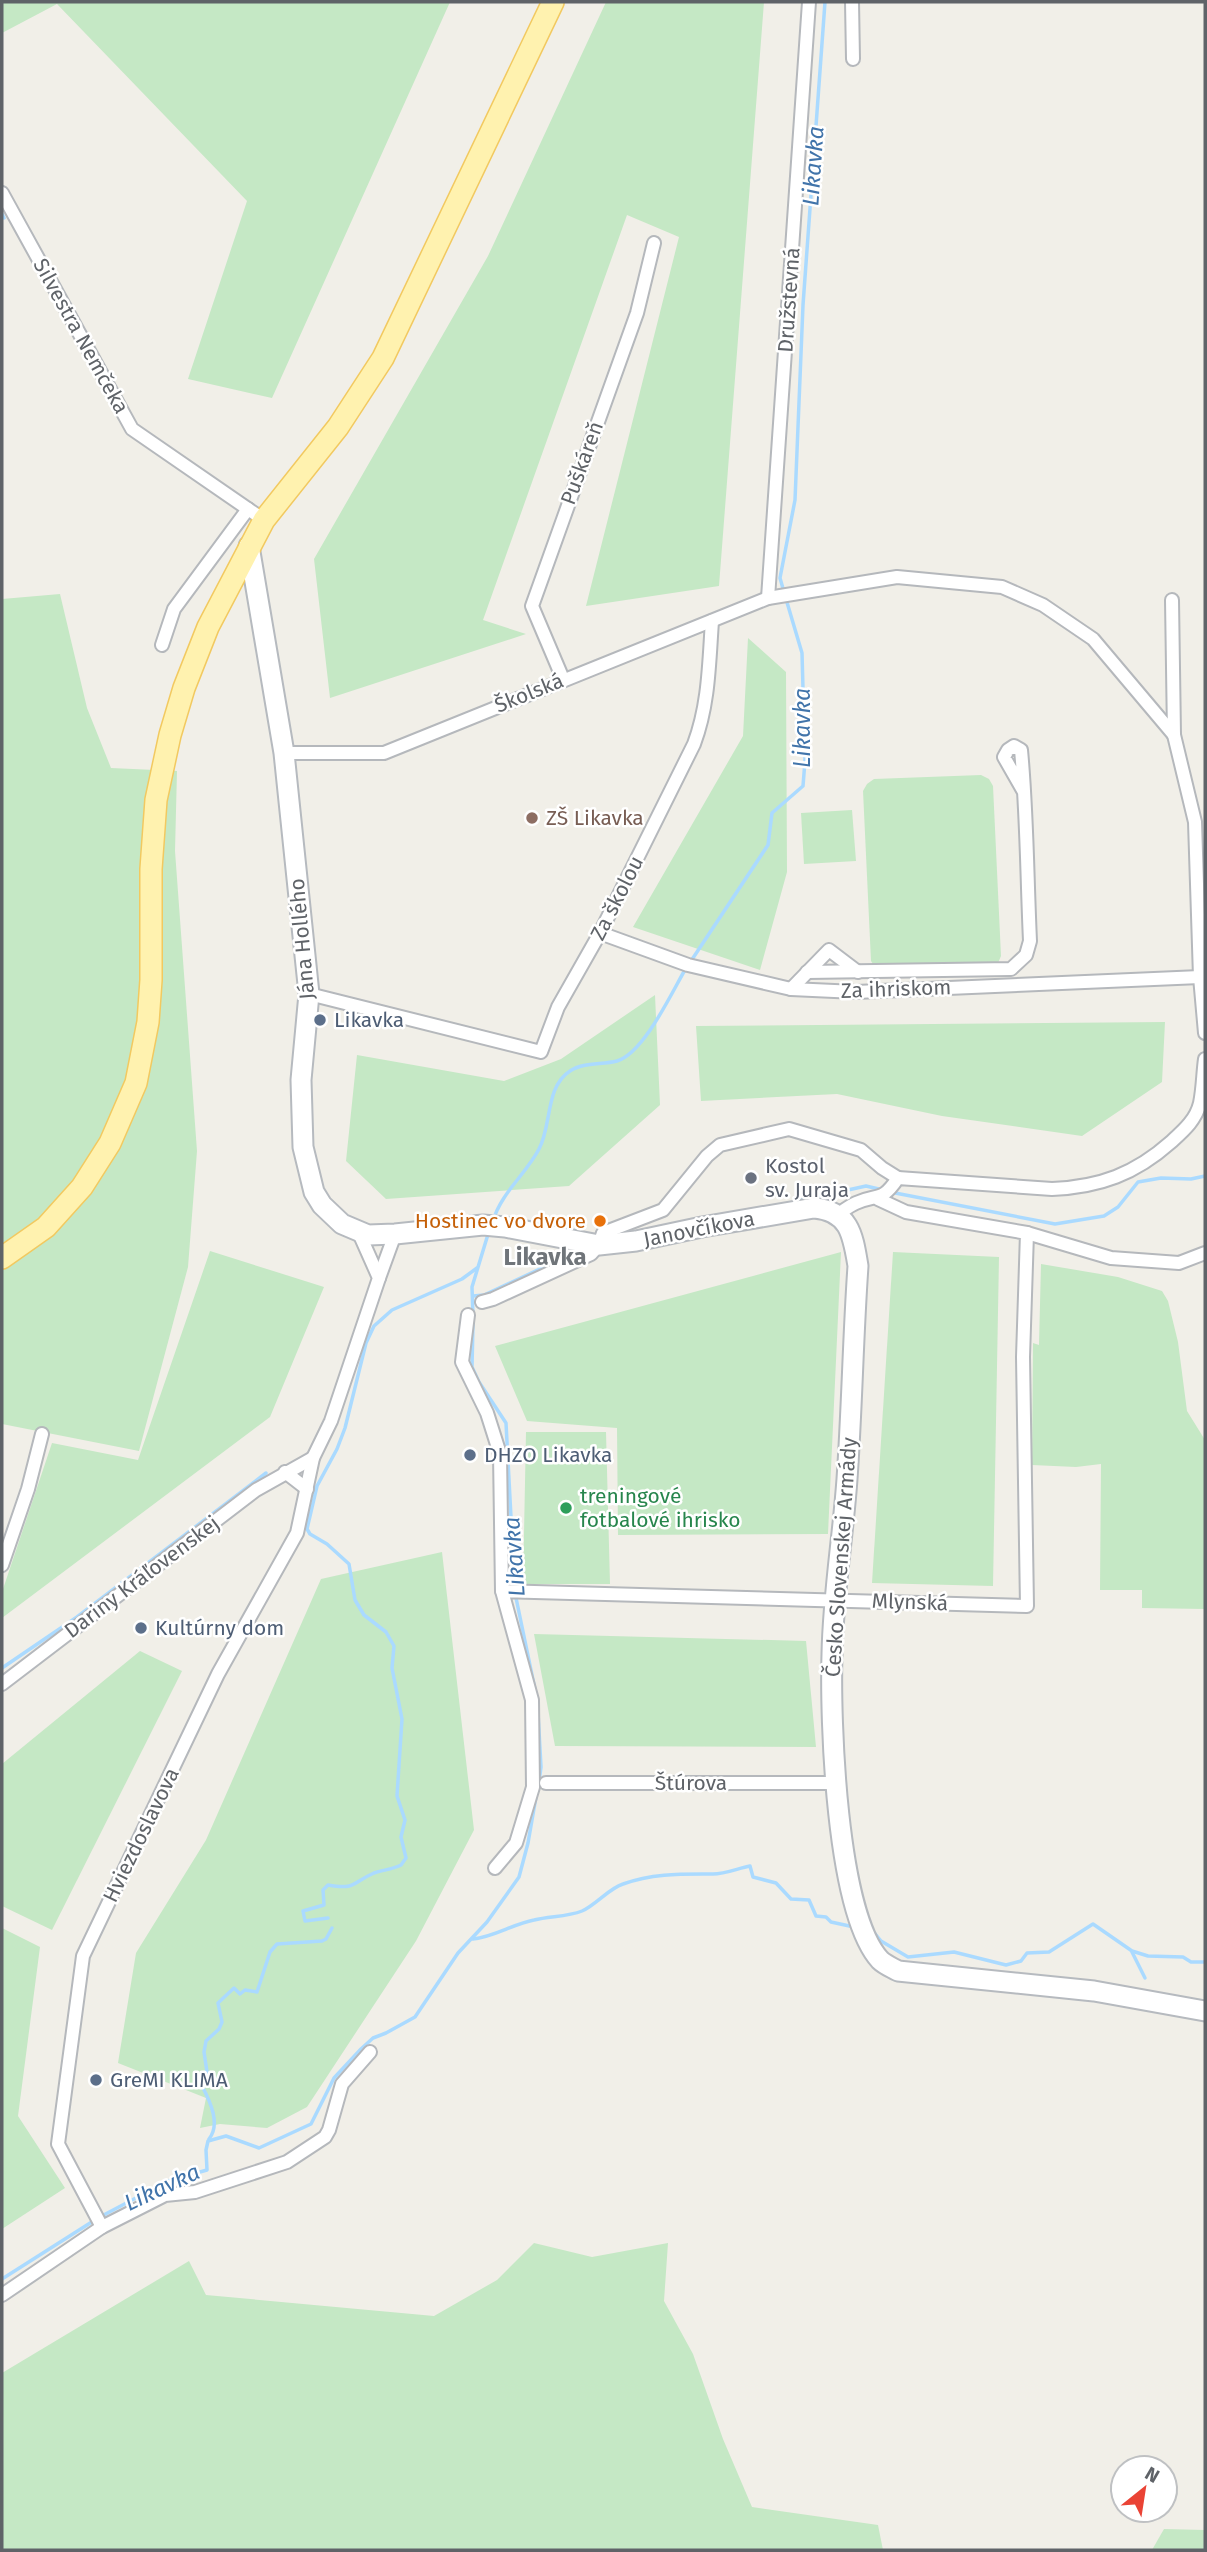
<svg xmlns="http://www.w3.org/2000/svg" width="1207" height="2552" font-family="'Fira Sans',sans-serif">
  <style>
    .green { fill: #c5e8c5 }
    .lines { fill: none; stroke-linecap: round; stroke-linejoin: round }
    .stream { stroke: #aadaff; stroke-width: 3.5 }
    .street-casing { stroke: #b5b8bc; stroke-width: 16 }
    .secondary-casing { stroke: #b6babf; stroke-width: 23 }
    .primary-casing { stroke: #f2c960; stroke-width: 24 }
    .street { stroke: #fff; stroke-width: 12 }
    .secondary { stroke: #fff; stroke-width: 19 }
    .primary { stroke: #fff2af; stroke-width: 21 }
    .education-dot { fill: #8d6e63; stroke: #fff; stroke-width: 2.5 }
    .service-dot { fill: #5c6f8a; stroke: #fff; stroke-width: 2.5 }
    .worship-dot { fill: #6b7280; stroke: #fff; stroke-width: 2.5 }
    .food-dot { fill: #e8710a; stroke: #fff; stroke-width: 2.5 }
    .leisure-dot { fill: #2e9e5b; stroke: #fff; stroke-width: 2.5 }
    .labels { text-anchor: middle; dominant-baseline: central; stroke-width: 5; stroke-linejoin: round; paint-order: stroke }
    .street-label { font-size: 21px; fill: #5f6368; stroke: #fff }
    .education-label { font-size: 21px; fill: #785e54; stroke: #fff; text-anchor: start }
    .service-label { font-size: 21px; fill: #4e5e75; stroke: #fff; text-anchor: start }
    .worship-label { font-size: 21px; fill: #5b616d; stroke: #fff; text-anchor: start }
    .food-label { font-size: 21px; fill: #c56008; stroke: #fff; text-anchor: end }
    .leisure-label { font-size: 21px; fill: #27864d; stroke: #fff; text-anchor: start }
    .water-label { font-size: 23px; font-style: italic; fill: #4174aa; stroke: #fff }
    .quarter-label { font-size: 24px; font-weight: bold; fill: #70757a; stroke: #fff }
  </style>
  <rect width="100%" height="100%" fill="#f1efe8"/>
  <g class="green">
    <path d="M2 2H450L272 398 188 379 247 201 57 4 2 33Z"/>
    <path d="M606 2H764L719 586 586 606 679 237 627 215 483 620 526 634 330 698 314 559 488 256Z"/>
    <path d="M60 594 87 708 111 768 177 771 175 851 197 1151 188 1267 139 1451 2 1424V599Z"/>
    <path d="M748 638 786 672 787 872 760 970 633 927 743 736Z"/>
    <path d="M981 775 989 779 993 786 1001 956 998 963 991 968H876L871 961 863 791 867 784 874 779Z"/>
    <path d="M852 810 856 861 804 864 801 813Z"/>
    <path d="M655 995 660 1105 569 1186 386 1199 346 1161 357 1055 504 1081 561 1059Z"/>
    <path d="M1165 1022 1162 1082 1082 1136 942 1116 837 1094 701 1101 696 1026Z"/>
    <path d="M210 1251 324 1287 270 1417 2 1618V1592L52 1443 138 1460Z"/>
    <path d="M841 1252 828 1534 618 1535 617 1428 527 1421 495 1346Z"/>
    <path d="M893 1252 999 1257 993 1586 872 1583Z"/>
    <path d="M1041 1264 1118 1277 1162 1291 1168 1301 1178 1342 1187 1411 1205 1440V1609L1142 1608V1590H1100L1101 1464 1076 1467 1032 1465 1033 1343 1039 1345Z"/>
    <path d="M526 1432H606L610 1584H523Z"/>
    <path d="M442 1552 474 1830 416 1941 307 2107 267 2128 220 2124 200 2128 206 2098 118 2063 136 1953 206 1840 321 1579Z"/>
    <path d="M534 1634 806 1641 816 1747 555 1746Z"/>
    <path d="M140 1651 182 1671 52 1930 2 1906V1764Z"/>
    <path d="M2 1928 40 1947 18 2116 65 2188 2 2229Z"/>
    <path d="M534 2243 592 2257 668 2243 664 2301 693 2354 723 2439 752 2507 878 2525 883 2550H2V2373L189 2261 206 2295 434 2316 497 2280Z"/>
    <path d="M1164 2529 1205 2530V2550H1152Z"/>
  </g>
  <g class="lines">
    <g class="stream">
      <path d="M2 214 4 218"/>
      <path d="M784 592 780 578 795 500 803 305 825 2"/>
      <path d="M691 961 768 845 772 813 803 786 805 761 802 653 786 599"/>
      <path d="M890 1192 1055 1224 1104 1216 1118 1207 1138 1182 1161 1178 1191 1179 1205 1176"/>
      <path d="M798 1201 866 1186 883 1190"/>
      <path d="M493 1221C501 1193 526 1174 539 1149 552 1125 545 1087 570 1071 583 1062 602 1065 617 1061 644 1053 672 992 686 968"/>
      <path d="M473 1296 484 1295 583 1249"/>
      <path d="M473 1316 472 1287 489 1231"/>
      <path d="M473 1323 472 1367 479 1382 506 1423 515 1593 537 1699"/>
      <path d="M2 1668 77 1617 266 1473"/>
      <path d="M538 1713 541 1767 539 1782"/>
      <path d="M328 1918 305 1921 303 1911 324 1905 323 1890 328 1885C356 1890 351 1883 374 1873 383 1870 393 1869 401 1865L406 1858 401 1837 405 1820 397 1796 402 1719 392 1668 394 1646 386 1632 364 1615 355 1600 349 1564 327 1544 310 1534 307 1529 317 1486 337 1449 345 1428 366 1343 374 1326 392 1310 462 1279 477 1268"/>
      <path d="M872 1930 881 1941 908 1957 954 1952 1006 1965 1021 1961 1027 1953 1049 1952 1093 1924 1132 1951 1148 1956 1183 1957 1191 1962H1205"/>
      <path d="M473 1939C494 1937 513 1924 534 1920 550 1916 567 1917 582 1911 597 1904 608 1889 623 1884 653 1873 682 1874 713 1874 725 1874 739 1868 750 1866L753 1877 776 1883 791 1899 809 1900 816 1916 826 1917 831 1922 854 1927"/>
      <path d="M1132 1952 1145 1978"/>
      <path d="M209 2139C221 2124 210 2101 202 2086L207 2072 204 2052 206 2041 219 2029 222 2022 218 2003 234 1988 240 1994 245 1990 257 1992 270 1952 277 1944 322 1941 326 1939 332 1928"/>
      <path d="M2 2279 98 2218 168 2181 207 2170 206 2150 208 2141 226 2136 259 2148 311 2124 334 2078 361 2049 373 2038 386 2033 415 2017 458 1953 487 1922 519 1877 528 1843 536 1797"/>
    </g>
    <defs>
      <g id="street">
        <path d="M852 2 853 59"/>
        <path d="M2 193 132 429 264 520"/>
        <path d="M768 598 809 2"/>
        <path d="M1172 600 1174 735 1195 822 1200 977 1205 1033"/>
        <path d="M162 645 174 609 248 509"/>
        <path d="M563 679 532 606 637 313 654 243"/>
        <path d="M284 753H384L768 598 897 577 1002 587 1043 605 1093 639 1174 735"/>
        <path d="M600 933 688 965 791 989 856 992 1200 977"/>
        <path d="M807 972 1011 969 1026 955 1030 941C1027 877 1027 813 1021 750L1014 746 1008 750 1004 757 1024 792"/>
        <path d="M791 989 829 950 858 972"/>
        <path d="M309 994 541 1052 558 1007 600 933 694 744C709 704 709 663 712 621"/>
        <path d="M837 1215C843 1211 849 1206 856 1203 879 1193 881 1203 898 1178L1052 1189C1100 1187 1135 1174 1171 1142 1183 1131 1196 1120 1200 1103 1203 1089 1203 1073 1205 1059"/>
        <path d="M1027 1233 1111 1258 1179 1263 1205 1253"/>
        <path d="M379 1278 395 1234"/>
        <path d="M482 1302 493 1299 591 1254 599 1245 603 1233 663 1210 707 1156 720 1145 789 1129 861 1150 882 1168 898 1178"/>
        <path d="M468 1315 462 1362 487 1413 500 1454 502 1591"/>
        <path d="M285 1472 307 1489"/>
        <path d="M2 1565 28 1489 42 1434"/>
        <path d="M2 1684 256 1490 313 1458"/>
        <path d="M546 1783H835"/>
        <path d="M495 1868 516 1843 533 1787 532 1700 502 1591 1027 1606 1023 1357 1027 1233 906 1212 878 1199"/>
        <path d="M102 2227 58 2144 83 1956 218 1674 297 1533 313 1458 331 1421 379 1278 359 1233"/>
        <path d="M2 2295 102 2227 165 2195 195 2192 287 2162 325 2137 329 2130 342 2084 370 2052"/>
      </g>
      <path id="secondary" d="M249 546 284 753 309 994 301 1080 303 1147 314 1192 322 1205 342 1224 368 1235 395 1234 483 1225 505 1227 599 1245 636 1241 702 1227 814 1208C850 1211 853 1236 858 1266 853 1337 852 1408 847 1479 843 1537 833 1595 832 1654 830 1720 836 1912 880 1960 885 1965 893 1968 898 1971L1094 1991 1205 2011"/>
      <path id="primary" d="M2 1258 46 1227 82 1187 110 1143 136 1083 148 1022 151 980V869L156 800 170 735 184 688 208 627 264 520 338 427 383 358 553 2"/>
    </defs>
    <use href="#street" class="street-casing"/>
    <use href="#secondary" class="secondary-casing"/>
    <use href="#primary" class="primary-casing"/>
    <use href="#street" class="street"/>
    <use href="#secondary" class="secondary"/>
    <use href="#primary" class="primary"/>
  </g>
  <circle class="education-dot" cx="532" cy="818" r="7"/>
  <g class="service-dot">
    <circle cx="320" cy="1020" r="7"/>
    <circle cx="470" cy="1455" r="7"/>
    <circle cx="141" cy="1628" r="7"/>
    <circle cx="96" cy="2080" r="7"/>
  </g>
  <circle class="worship-dot" cx="751" cy="1178" r="7"/>
  <circle class="food-dot" cx="600" cy="1221" r="7"/>
  <circle class="leisure-dot" cx="566" cy="1508" r="7"/>
  <g class="labels">
    <g class="street-label">
      <text transform="translate(789 300) rotate(-86)">Družstevná</text>
      <text transform="translate(81 336) rotate(61)">Silvestra Nemčeka</text>
      <text transform="translate(582 463) rotate(-70)">Puškáreň</text>
      <text transform="translate(529 693) rotate(-22)">Školská</text>
      <text transform="translate(617 898) rotate(-63)">Za školou</text>
      <text transform="translate(302 939) rotate(-95)">Jána Hollého</text>
      <text transform="translate(896 989) rotate(-2)">Za ihriskom</text>
      <text transform="translate(699 1229) rotate(-11)">Janovčíkova</text>
      <text transform="translate(841 1557) rotate(-86)">Česko Slovenskej Armády</text>
      <text transform="translate(142 1577) rotate(-37)">Dariny Kráľovenskej</text>
      <text transform="translate(910 1602) rotate(2)">Mlynská</text>
      <text x="691" y="1783">Štúrova</text>
      <text transform="translate(141 1835) rotate(-64)">Hviezdoslavova</text>
    </g>
    <g class="education-label">
      <text x="546" y="818">ZŠ Likavka</text>
    </g>
    <g class="service-label">
      <text x="334" y="1020">Likavka</text>
      <text x="484" y="1455">DHZO Likavka</text>
      <text x="155" y="1628">Kultúrny dom</text>
      <text x="110" y="2080">GreMI KLIMA</text>
    </g>
    <g class="worship-label">
      <text x="765" y="1166">Kostol<tspan x="765" dy="24">sv. Juraja</tspan></text>
    </g>
    <g class="food-label">
      <text x="586" y="1221">Hostinec vo dvore</text>
    </g>
    <g class="leisure-label">
      <text x="580" y="1496">treningové<tspan x="580" dy="24">fotbalové ihrisko</tspan></text>
    </g>
    <g class="water-label">
      <text transform="translate(813 166) rotate(-86)">Likavka</text>
      <text transform="translate(802 728) rotate(-90)">Likavka</text>
      <text transform="translate(514 1557) rotate(-94)">Likavka</text>
      <text transform="translate(162 2187) rotate(-25)">Likavka</text>
    </g>
    <g class="quarter-label">
      <text x="545" y="1257">Likavka</text>
    </g>
  </g>
  <rect width="1207" height="2552" fill="none" stroke="#5f6368" stroke-width="7"/>
  <g transform="translate(1144 2489) rotate(30)"><circle r="33" fill="#ffffff" stroke="#bfc1c3" stroke-width="2"/>
  <path d="M0-5L12 26L0 18L-12 26Z" fill="#ea4335"/>
  <text y="-10" font-size="19" font-weight="bold" text-anchor="middle" fill="#5f6368">N</text>
  </g>
</svg>
